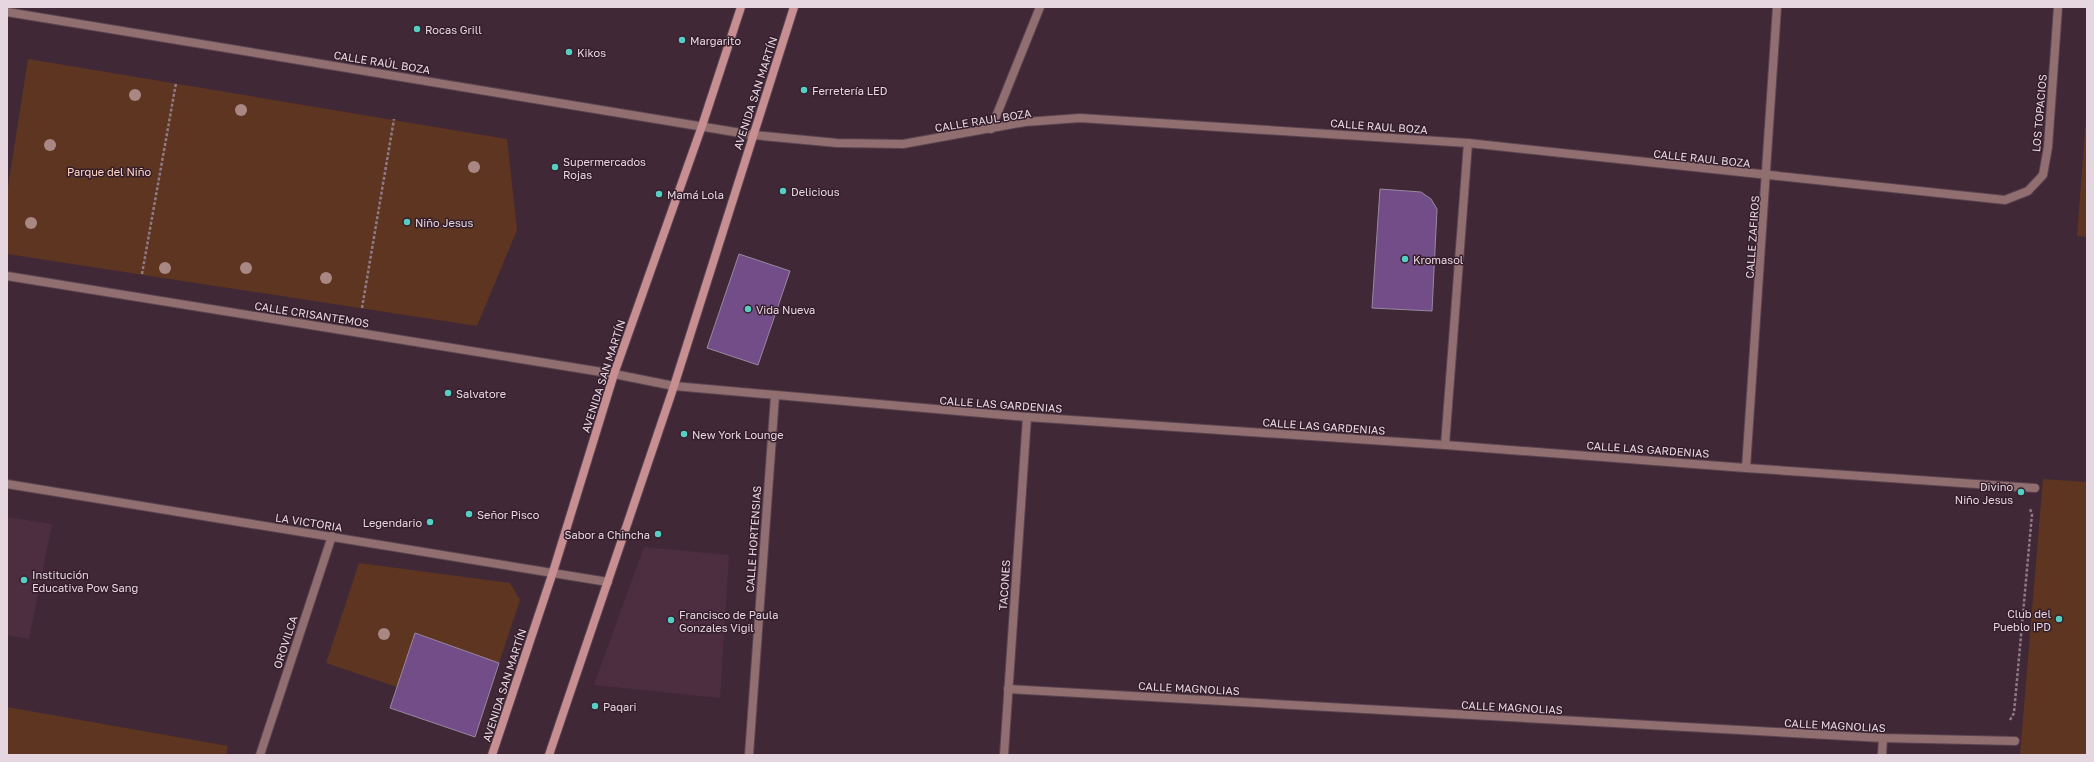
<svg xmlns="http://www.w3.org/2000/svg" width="2094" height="762" font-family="'Golos Text',sans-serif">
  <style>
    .built { fill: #4d2e40 }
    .green { fill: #5d3521 }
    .building { fill: #724d87; stroke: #9888a2 }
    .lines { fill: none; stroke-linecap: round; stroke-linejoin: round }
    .minor-casing { stroke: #5b4451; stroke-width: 10 }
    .secondary-casing { stroke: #5b4451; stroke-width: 10 }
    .path { stroke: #8f7b87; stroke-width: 2.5; stroke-dasharray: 3 2; stroke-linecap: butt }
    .minor { stroke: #916e6f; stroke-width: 8 }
    .secondary { stroke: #c78f92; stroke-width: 8 }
    .tree { fill: #a98884 }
    .poi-dot { fill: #56cec3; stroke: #351e2c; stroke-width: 1.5 }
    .labels { text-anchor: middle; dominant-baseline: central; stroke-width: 3; stroke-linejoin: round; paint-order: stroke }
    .poi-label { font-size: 11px; fill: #e6d6df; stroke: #351e2c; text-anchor: start }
    .street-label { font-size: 11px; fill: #e6d6df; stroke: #351e2c }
    .park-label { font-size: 11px; fill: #ffd7c4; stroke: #351e2c }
  </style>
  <rect width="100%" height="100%" fill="#402836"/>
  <g class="built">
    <path d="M7 517 52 524 29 639 7 635Z"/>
    <path d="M644 547 729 555 720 698 594 685Z"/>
  </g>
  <g class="green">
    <path d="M28 59 507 139 517 230 477 326 7 254V193Z"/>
    <path d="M2087 104V237L2077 236Z"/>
    <path d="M2043 479 2087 482V755H2020Z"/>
    <path d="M359 563 510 583 520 600 499 663 415 633 397 687 326 663Z"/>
    <path d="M7 707 228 746 226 755H7Z"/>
  </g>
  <g class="building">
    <path d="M1380 189 1421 192 1431 199 1437 209 1432 311 1372 308Z"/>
    <path d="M739 254 790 271 758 365 707 348Z"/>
    <path d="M415 633 499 663 475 737 390 708Z"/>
  </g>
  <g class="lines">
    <defs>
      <g id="minor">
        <path d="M7 12 753 135 837 143 903 144 1025 122 1080 118 1468 143 2005 200 2028 191 2043 175 2048 147 2058 7"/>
        <path d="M991 129 1040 7"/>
        <path d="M7 276 614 374 674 386 1027 417 1445 445 1746 468 2035 488"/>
        <path d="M1445 445 1468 143"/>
        <path d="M1746 468 1777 7"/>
        <path d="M7 484 608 582"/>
        <path d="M1008 689 1883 738 2015 741"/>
        <path d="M260 755 332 536"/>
        <path d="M749 755 775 396"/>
        <path d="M1004 755 1027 417"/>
        <path d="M1882 755 1883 738"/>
      </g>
      <g id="secondary">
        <path d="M492 755 553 572 614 374 702 126 741 7"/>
        <path d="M549 755 674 386 794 7"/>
      </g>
    </defs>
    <use href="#minor" class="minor-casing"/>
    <use href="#secondary" class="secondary-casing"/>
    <g class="path">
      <path d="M142 274 176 83"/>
      <path d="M362 308 394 119"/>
      <path d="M2010 720 2014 713 2032 514 2030 509"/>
    </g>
    <use href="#minor" class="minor"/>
    <use href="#secondary" class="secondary"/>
  </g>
  <g class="tree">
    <circle cx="135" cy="95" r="6"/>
    <circle cx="241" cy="110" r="6"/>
    <circle cx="50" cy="145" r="6"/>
    <circle cx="474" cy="167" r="6"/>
    <circle cx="31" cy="223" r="6"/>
    <circle cx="165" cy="268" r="6"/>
    <circle cx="246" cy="268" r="6"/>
    <circle cx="326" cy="278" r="6"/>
    <circle cx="384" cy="634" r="6"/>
  </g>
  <g class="poi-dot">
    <circle cx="417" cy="29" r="4"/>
    <circle cx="682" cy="40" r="4"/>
    <circle cx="569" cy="52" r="4"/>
    <circle cx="804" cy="90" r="4"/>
    <circle cx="555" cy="167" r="4"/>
    <circle cx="783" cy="191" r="4"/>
    <circle cx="659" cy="194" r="4"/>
    <circle cx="407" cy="222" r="4"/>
    <circle cx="1405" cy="259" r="4"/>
    <circle cx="748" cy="309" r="4"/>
    <circle cx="448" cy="393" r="4"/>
    <circle cx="684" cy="434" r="4"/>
    <circle cx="2021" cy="492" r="4"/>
    <circle cx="469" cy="514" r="4"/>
    <circle cx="430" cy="522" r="4"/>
    <circle cx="658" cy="534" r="4"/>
    <circle cx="24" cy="580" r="4"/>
    <circle cx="2059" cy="619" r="4"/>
    <circle cx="671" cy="620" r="4"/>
    <circle cx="595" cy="706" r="4"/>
  </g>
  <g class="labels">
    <g class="poi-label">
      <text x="425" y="29">Rocas Grill</text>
      <text x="690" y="40">Margarito</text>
      <text x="577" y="52">Kikos</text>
      <text x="812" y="90">Ferretería LED</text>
      <text x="563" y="161">Supermercados<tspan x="563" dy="13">Rojas</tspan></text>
      <text x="791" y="191">Delicious</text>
      <text x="667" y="194">Mamá Lola</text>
      <text x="415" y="222">Niño Jesus</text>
      <text x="1413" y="259">Kromasol</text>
      <text x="756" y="309">Vida Nueva</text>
      <text x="456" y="393">Salvatore</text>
      <text x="692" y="434">New York Lounge</text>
      <text x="2013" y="486" text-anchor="end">Divino<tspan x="2013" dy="13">Niño Jesus</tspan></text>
      <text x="477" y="514">Señor Pisco</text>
      <text x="422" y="522" text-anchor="end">Legendario</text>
      <text x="650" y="534" text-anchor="end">Sabor a Chincha</text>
      <text x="32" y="574">Institución<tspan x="32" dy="13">Educativa Pow Sang</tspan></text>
      <text x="2051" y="613" text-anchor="end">Club del<tspan x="2051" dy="13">Pueblo IPD</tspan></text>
      <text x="679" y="614">Francisco de Paula<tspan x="679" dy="13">Gonzales Vigil</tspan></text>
      <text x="603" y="706">Paqari</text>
    </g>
    <g class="street-label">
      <text transform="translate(382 62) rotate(9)">CALLE RAÚL BOZA</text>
      <text transform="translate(755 93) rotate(-72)">AVENIDA SAN MARTÍN</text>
      <text transform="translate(2039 113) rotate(-85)">LOS TOPACIOS</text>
      <text transform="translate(983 120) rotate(-9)">CALLE RAUL BOZA</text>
      <text transform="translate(1379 126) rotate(4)">CALLE RAUL BOZA</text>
      <text transform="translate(1702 158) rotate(6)">CALLE RAUL BOZA</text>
      <text transform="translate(1752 237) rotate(-86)">CALLE ZAFIROS</text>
      <text transform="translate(312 314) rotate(9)">CALLE CRISANTEMOS</text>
      <text transform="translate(603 376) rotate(-72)">AVENIDA SAN MARTÍN</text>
      <text transform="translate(1001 404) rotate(4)">CALLE LAS GARDENIAS</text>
      <text transform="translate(1324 426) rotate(4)">CALLE LAS GARDENIAS</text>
      <text transform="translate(1648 449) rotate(4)">CALLE LAS GARDENIAS</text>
      <text transform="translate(309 522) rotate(9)">LA VICTORIA</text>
      <text transform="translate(753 539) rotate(-86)">CALLE HORTENSIAS</text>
      <text transform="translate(1004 585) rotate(-86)">TACONES</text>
      <text transform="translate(285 642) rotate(-72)">OROVILCA</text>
      <text transform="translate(504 685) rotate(-72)">AVENIDA SAN MARTÍN</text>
      <text transform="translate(1189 688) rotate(3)">CALLE MAGNOLIAS</text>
      <text transform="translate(1512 707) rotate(3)">CALLE MAGNOLIAS</text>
      <text transform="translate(1835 725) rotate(3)">CALLE MAGNOLIAS</text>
    </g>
    <g class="park-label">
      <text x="109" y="171">Parque del Niño</text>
    </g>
  </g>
  <rect width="2094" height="762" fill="none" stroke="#e6d6df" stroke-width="16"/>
</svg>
